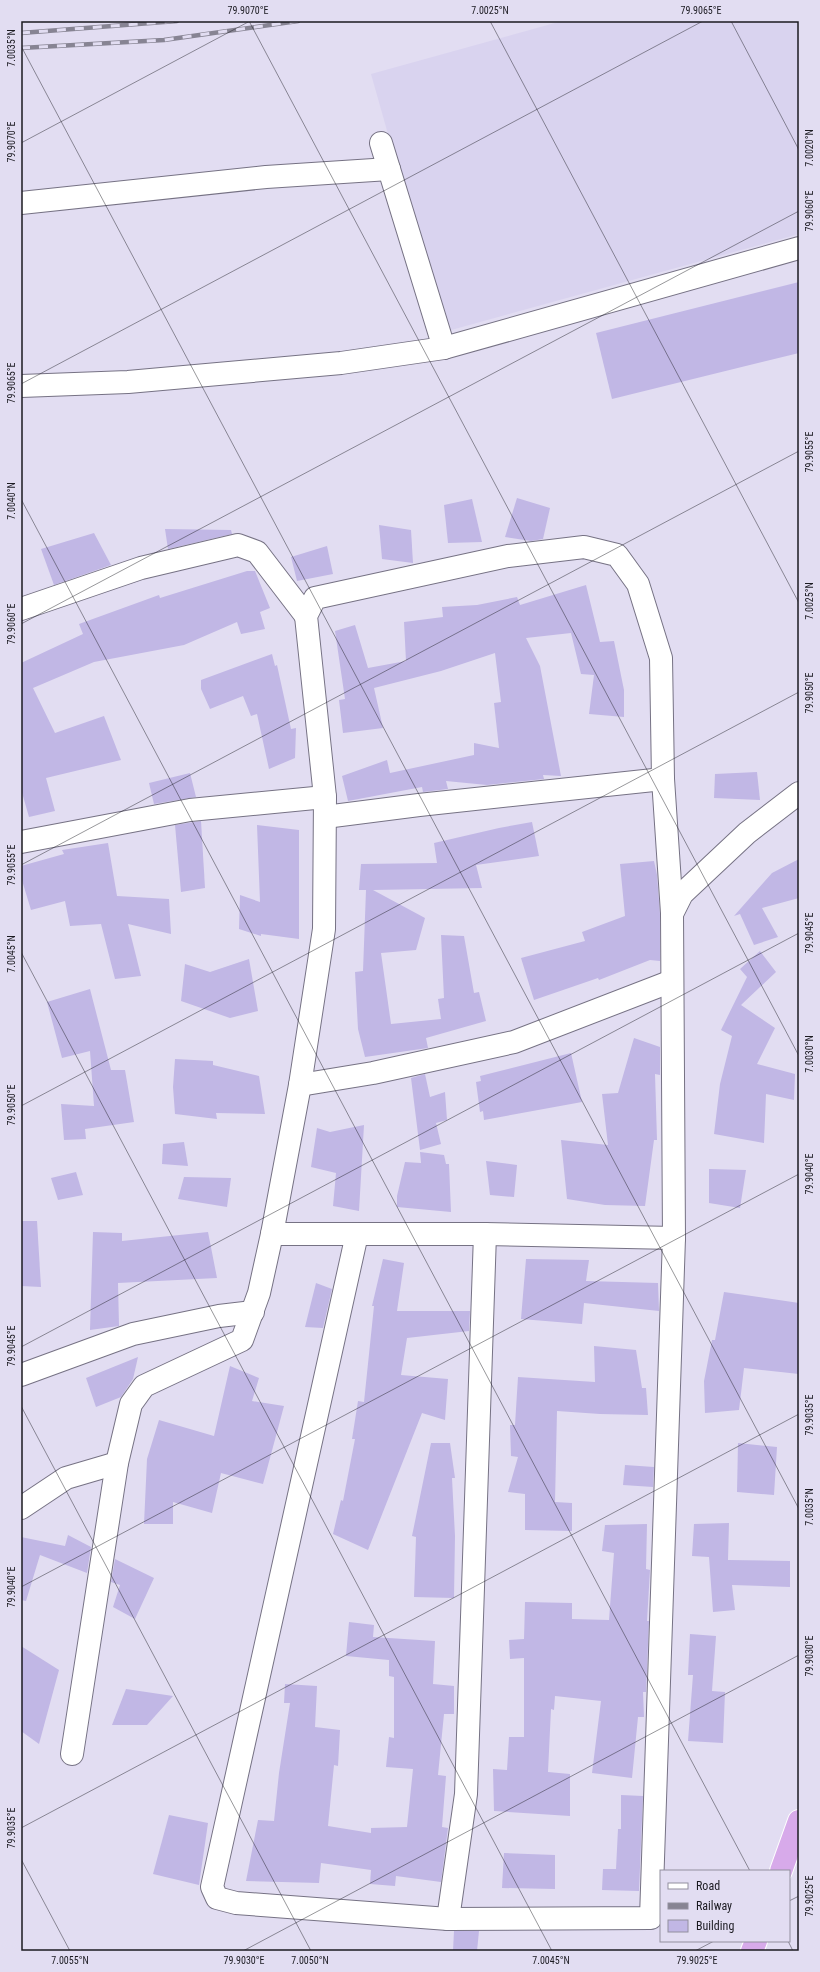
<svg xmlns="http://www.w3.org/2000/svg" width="820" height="1972" font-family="'Roboto Condensed',sans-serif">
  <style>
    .built { fill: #d9d3ef }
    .building { fill: #c1b7e5 }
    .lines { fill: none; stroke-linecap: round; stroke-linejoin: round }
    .minor-casing { stroke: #767284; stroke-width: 24 }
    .highway-casing { stroke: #fff; stroke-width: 24 }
    .minor { stroke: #fff; stroke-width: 22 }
    .highway { stroke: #d7aaea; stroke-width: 22 }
    .rail-casing { stroke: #878493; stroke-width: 4.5 }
    .rail { stroke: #e2ddf2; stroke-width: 3; stroke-dasharray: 9; stroke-linecap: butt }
    .ticks { fill: none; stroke: #1b1a21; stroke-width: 1; stroke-opacity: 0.45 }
    .neatline { fill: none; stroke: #1b1a21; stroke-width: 1.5 }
    .ticks-label { font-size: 10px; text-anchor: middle; fill: #1b1a21 }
  </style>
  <rect width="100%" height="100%" fill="#e2ddf2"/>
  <path class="built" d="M562 21H797L799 29V234L444 332 371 74Z"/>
  <g class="building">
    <path d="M799 282V353L612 399 596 333Z"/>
    <path d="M517 498 550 508 543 539 531 541 505 537Z"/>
    <path d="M472 499 482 542 448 543 444 505Z"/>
    <path d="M379 525 411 530 413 563 382 559Z"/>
    <path d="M165 529 231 530 232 534 168 549Z"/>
    <path d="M94 533 111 565 54 585 41 549Z"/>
    <path d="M327 546 333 574 297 581 291 557Z"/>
    <path d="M247 571H255L270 608 260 612 265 629 241 634 237 622 184 645 94 662 33 688 55 733 104 716 121 760 46 778 55 811 29 817 21 789V663L83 634 79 624 159 595 160 598Z"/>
    <path d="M586 585 600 642 614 641 624 690V717L589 714 594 675 581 674 571 633 526 638 540 666 561 776 543 775 544 779 487 785 446 781 448 789 423 792 422 787 348 801 342 776 387 760 390 773 474 755V743L499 748 494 703 501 702 495 653 441 671 374 688 383 728 343 733 339 700 345 699 335 631 355 625 368 668 406 661 404 622 443 617 442 607 477 605 517 597 520 605Z"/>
    <path d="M272 654 275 666 277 665 291 729 296 728 295 758 269 769 257 714 251 716 243 696 210 709 201 689V680Z"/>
    <path d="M757 772 760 800 714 798 715 774Z"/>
    <path d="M190 773 196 797 154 804 149 783Z"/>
    <path d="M201 821 205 888 181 892 175 825Z"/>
    <path d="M532 822 539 856 476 865 482 888 373 890 425 918 416 950 381 953 391 1024 441 1019 438 999 444 998 441 935 464 936 474 993 479 992 486 1021 426 1038 428 1048 365 1057 358 1029 355 972 363 971 366 890H359L361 864 437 863 434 843 499 828Z"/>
    <path d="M257 825 299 830V939L261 934V936L239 929 240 895 260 902Z"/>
    <path d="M108 843 117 896 169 899 171 934 128 924 141 976 115 979 101 924 70 926 65 901 31 910 21 877V866L64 854 62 850Z"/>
    <path d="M799 859V898L762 908 778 937 754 945 740 914 734 916 772 873Z"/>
    <path d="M654 861 657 875 660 914V961L650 960 599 980 598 978 534 1000 521 958 585 941 582 932 625 916 620 864Z"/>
    <path d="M760 951 776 972 741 1005 775 1028 757 1064 795 1074 794 1100 766 1094 764 1143 714 1134 720 1084 732 1036 721 1030 747 977 740 969Z"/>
    <path d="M249 959 258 1011 230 1018 181 1001 185 964 210 972Z"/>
    <path d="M90 989 111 1070H125L134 1122 85 1129 86 1139 64 1140 61 1104 94 1106 90 1051 62 1058 47 1002Z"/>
    <path d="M634 1038 660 1047V1075L655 1074 657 1140H654L645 1206 605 1205 567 1199 561 1140 608 1145 602 1094 618 1093Z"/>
    <path d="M571 1053 582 1102 484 1120 483 1111 480 1112 476 1082 481 1081 480 1076Z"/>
    <path d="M175 1059 213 1061V1065L259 1076 265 1114 216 1113 217 1119 175 1114 173 1087Z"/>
    <path d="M425 1074 430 1097 445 1092 447 1120 436 1123 441 1144 420 1150 411 1078Z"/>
    <path d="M364 1125 359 1211 333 1206 336 1173 311 1167 317 1128 330 1132Z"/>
    <path d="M184 1142 188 1166 162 1164 163 1144Z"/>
    <path d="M420 1152 444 1155 446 1164H449L451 1212 397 1207V1196L405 1162 421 1163Z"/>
    <path d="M486 1161 517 1165 514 1197 490 1195Z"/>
    <path d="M709 1169 746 1170 740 1208 709 1203Z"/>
    <path d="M76 1172 83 1195 58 1200 51 1178Z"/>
    <path d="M184 1177 231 1178 227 1207 178 1199Z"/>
    <path d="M21 1221H37L41 1287 21 1286Z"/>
    <path d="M93 1232 122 1233V1241L208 1232 217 1278 118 1283 119 1326 90 1330Z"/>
    <path d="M383 1259 404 1263 397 1311H470L469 1331 407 1338 401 1375 448 1379 445 1420 422 1413 368 1550 333 1534 341 1500 343 1501 355 1439H352L358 1401 364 1402 374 1306H372Z"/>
    <path d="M526 1259 589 1260 586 1281 658 1283 659 1311 584 1303 582 1324 521 1319Z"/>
    <path d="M316 1283 332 1289 323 1328 305 1327Z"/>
    <path d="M724 1292 799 1303V1374L744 1368 739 1410 705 1413 704 1381 712 1340H715Z"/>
    <path d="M594 1346 636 1350 642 1388H646L648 1415 600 1414 557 1411 555 1502 572 1503V1531L525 1530V1494L508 1492 518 1457 511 1456 510 1425H515L518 1377 595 1382Z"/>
    <path d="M138 1357 133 1379 121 1397 96 1407 86 1378Z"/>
    <path d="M230 1366 259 1378 252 1401 284 1406 263 1484 221 1473 212 1513 173 1502V1524H144L147 1459 159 1420 214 1436Z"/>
    <path d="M431 1443H450L455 1478H452L455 1536 454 1598 414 1597 416 1537 412 1536Z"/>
    <path d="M738 1443 777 1447 774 1495 737 1492Z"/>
    <path d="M625 1465 654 1467 653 1487 623 1485Z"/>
    <path d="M729 1523 728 1560 790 1561V1587L732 1585 735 1610 713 1612 709 1557 692 1556 694 1524Z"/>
    <path d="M647 1524 646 1569 650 1570 647 1621H649L646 1692H643L644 1717H638L632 1778 592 1773 601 1701 555 1696 554 1710 551 1709 548 1772 570 1774V1816L494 1811 493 1769 507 1770 509 1737H524V1658L510 1659 509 1640 524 1639 525 1602 572 1603V1619L609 1620 614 1553 602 1551 605 1525Z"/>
    <path d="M68 1535 91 1547 87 1573 40 1555 26 1601 21 1600V1537L65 1546Z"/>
    <path d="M115 1559 154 1578 135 1619 113 1607 120 1585 111 1582Z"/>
    <path d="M349 1622 374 1625 373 1637 435 1641 433 1684 454 1686V1714H444L438 1775 446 1776 442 1827 448 1828 441 1882 396 1876 395 1886 370 1884 371 1870 321 1863 319 1883 246 1881 258 1820 274 1821 279 1773 290 1703H284L285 1684 317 1686 315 1727 340 1730 338 1766 334 1765 328 1826 371 1833V1828L407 1827 413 1769 386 1767 389 1737 394 1738V1677L389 1676V1660L346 1656Z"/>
    <path d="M690 1634 716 1636 712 1691 725 1692 723 1743 688 1741 693 1675H688Z"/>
    <path d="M21 1646 59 1670 39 1744 21 1731Z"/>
    <path d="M126 1689 173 1696 147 1725H112Z"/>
    <path d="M621 1795 643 1796 639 1891 602 1890 603 1869H616L618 1829H621Z"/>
    <path d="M169 1815 208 1823 199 1885 153 1874Z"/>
    <path d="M504 1853 555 1855V1889L502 1888Z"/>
    <path d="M454 1931H479L477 1951H453Z"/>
  </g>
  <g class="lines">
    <defs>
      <g id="minor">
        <path d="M381 143 444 348"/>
        <path d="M21 203 266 177 389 169"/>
        <path d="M21 386 128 382 341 363 444 348 799 248"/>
        <path d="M21 609 141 568 238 545 257 552 306 616"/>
        <path d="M325 817 419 805 663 779"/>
        <path d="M21 842 190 810 325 797"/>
        <path d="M300 1085 373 1073 514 1042 672 981"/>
        <path d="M272 1234H485L674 1238"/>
        <path d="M357 1234 212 1887 217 1898 236 1903 448 1919 651 1918 674 1238 672 914 682 894 747 833 799 793"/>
        <path d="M21 1375 133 1334 219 1316 253 1312"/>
        <path d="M21 1508 66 1478 117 1463"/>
        <path d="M72 1754 117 1463 131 1404 144 1386 242 1340 259 1293 272 1234 300 1085 324 929 325 797 306 616 315 598 508 556 584 547 617 555 638 584 661 658 663 779 672 913"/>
        <path d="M448 1919 466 1794 485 1234"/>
      </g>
      <g id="highway">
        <path d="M781 1871 799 1821"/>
        <path d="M752 1951 756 1941"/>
      </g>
    </defs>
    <use href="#minor" class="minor-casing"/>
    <use href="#highway" class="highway-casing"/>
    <use href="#minor" class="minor"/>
    <use href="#highway" class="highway"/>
    <defs>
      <g id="rail">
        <path d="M21 33 177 21"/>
        <path d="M21 48 164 40 298 21"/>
      </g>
    </defs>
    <use href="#rail" class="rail-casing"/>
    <use href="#rail" class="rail"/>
  </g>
  <path class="ticks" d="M249 21 799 1056M490 21 799 603M731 21 799 150M21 46 799 1509M21 143 250 21M21 384 703 21M21 499 750 1871M21 624 799 211M21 865 799 451M21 952 552 1951M21 1106 799 692M21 1347 799 933M21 1406 311 1951M21 1587 799 1174M21 1828 799 1414M21 1859 70 1951M789 1901 799 1896M788 1941 793 1951M243 1951 799 1655M695 1951 714 1941"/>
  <rect width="820" height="1972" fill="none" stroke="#e2ddf2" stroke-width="44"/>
  <rect x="660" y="1870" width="130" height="72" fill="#e2ddf2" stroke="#928f9e"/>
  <rect x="668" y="1883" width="20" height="6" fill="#ffffff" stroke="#928f9e"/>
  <text x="696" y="1890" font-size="12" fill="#1b1a21">Road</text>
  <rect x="668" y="1903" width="20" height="6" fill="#878493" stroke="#928f9e"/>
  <text x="696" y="1910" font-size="12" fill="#1b1a21">Railway</text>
  <rect x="668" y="1920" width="20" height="12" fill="#c1b7e5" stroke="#928f9e"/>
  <text x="696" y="1930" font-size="12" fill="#1b1a21">Building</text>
  <rect x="22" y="22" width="776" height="1928" class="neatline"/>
  <g class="ticks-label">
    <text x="248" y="14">79.9070°E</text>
    <text x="490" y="14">7.0025°N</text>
    <text x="701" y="14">79.9065°E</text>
    <text transform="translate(11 48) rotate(-90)" y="4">7.0035°N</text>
    <text transform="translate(11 142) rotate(-90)" y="4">79.9070°E</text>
    <text transform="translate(809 148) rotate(-90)" y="4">7.0020°N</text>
    <text transform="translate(809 211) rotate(-90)" y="4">79.9060°E</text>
    <text transform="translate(11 383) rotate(-90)" y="4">79.9065°E</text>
    <text transform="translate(809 452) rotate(-90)" y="4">79.9055°E</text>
    <text transform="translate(11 501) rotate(-90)" y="4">7.0040°N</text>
    <text transform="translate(809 601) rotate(-90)" y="4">7.0025°N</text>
    <text transform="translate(11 624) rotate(-90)" y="4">79.9060°E</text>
    <text transform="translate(809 693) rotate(-90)" y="4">79.9050°E</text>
    <text transform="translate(11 865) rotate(-90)" y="4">79.9055°E</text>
    <text transform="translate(809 933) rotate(-90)" y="4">79.9045°E</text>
    <text transform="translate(11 954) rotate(-90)" y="4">7.0045°N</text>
    <text transform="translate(809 1054) rotate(-90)" y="4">7.0030°N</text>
    <text transform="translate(11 1105) rotate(-90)" y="4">79.9050°E</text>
    <text transform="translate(809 1174) rotate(-90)" y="4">79.9040°E</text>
    <text transform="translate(11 1346) rotate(-90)" y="4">79.9045°E</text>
    <text transform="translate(809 1415) rotate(-90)" y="4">79.9035°E</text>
    <text transform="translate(809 1507) rotate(-90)" y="4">7.0035°N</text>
    <text transform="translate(11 1587) rotate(-90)" y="4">79.9040°E</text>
    <text transform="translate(809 1656) rotate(-90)" y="4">79.9030°E</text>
    <text transform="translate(11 1828) rotate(-90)" y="4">79.9035°E</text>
    <text transform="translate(809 1896) rotate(-90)" y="4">79.9025°E</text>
    <text x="70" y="1964">7.0055°N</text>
    <text x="244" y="1964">79.9030°E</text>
    <text x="310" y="1964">7.0050°N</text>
    <text x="551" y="1964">7.0045°N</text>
    <text x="697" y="1964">79.9025°E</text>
  </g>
</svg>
